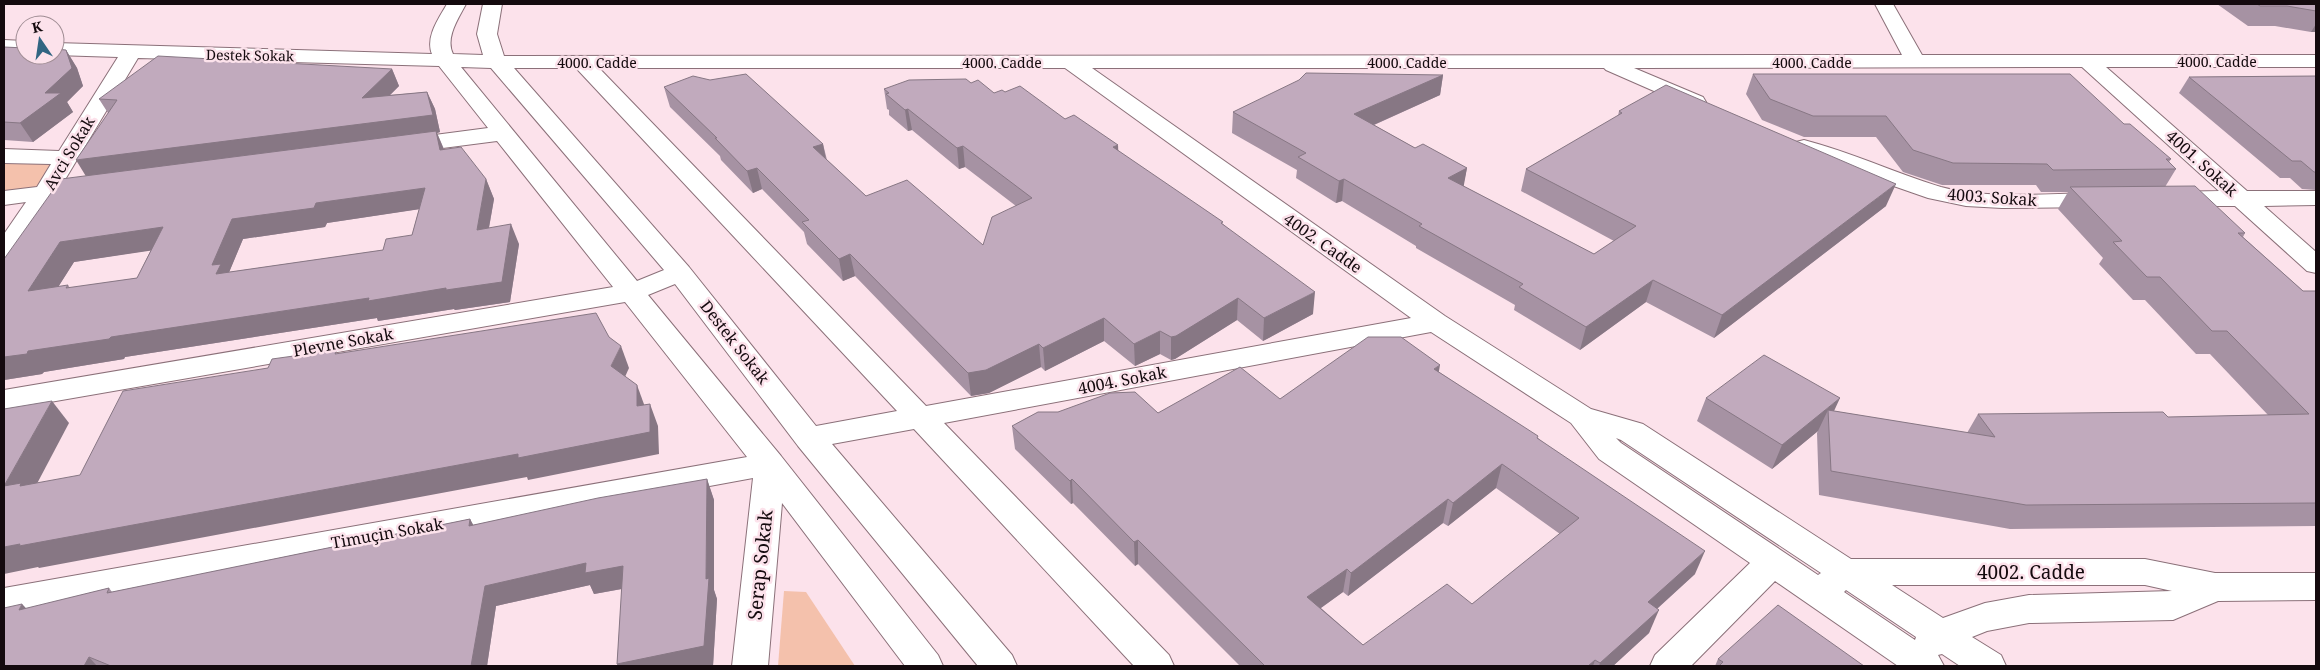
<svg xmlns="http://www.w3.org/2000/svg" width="2320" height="670" font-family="'Noto Serif',serif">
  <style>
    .green { fill: #f4c1ac }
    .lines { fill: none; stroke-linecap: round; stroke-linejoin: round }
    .minor-casing { stroke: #8b7079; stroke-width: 2 }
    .minor { fill: #fff; fill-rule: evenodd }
    .wall { fill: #a692a3; fill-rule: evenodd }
    .shaded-wall { fill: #877784 }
    .building { fill: #c1aabd; stroke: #877784; fill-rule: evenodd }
    .labels { text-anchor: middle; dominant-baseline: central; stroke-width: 5; stroke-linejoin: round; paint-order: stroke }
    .far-street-label { font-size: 14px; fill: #140a0e; stroke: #fce2eb }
    .street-label { font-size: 16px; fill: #140a0e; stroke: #fce2eb }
    .near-street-label { font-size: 19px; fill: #140a0e; stroke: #fce2eb }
  </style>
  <rect width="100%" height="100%" fill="#fce2eb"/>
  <g class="green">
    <path d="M4 161 62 164 42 192 4 196Z"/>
    <path d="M784 591 806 592 855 666H778Z"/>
  </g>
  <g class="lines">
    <defs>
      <g id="minor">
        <path d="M447 4H466C458 19 445 38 453 54L483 55 477 34 483 4H502L497 34 504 56 1902 55 1875 4H1893L1922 55H2316V67H2106L2247 191H2316V205L2264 206 2316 252V273L2307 271 2235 206H2171L2162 204 2159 199 2162 194 2171 192 2219 191 2082 67 1634 68 1703 97 1706 102 1703 107 1695 109 1606 70 1604 68H1092L1445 316 1591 409 1643 424 1851 559H2145L2215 573H2316V600L2218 601 2173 620 2029 623 1987 631 1972 637 2001 655 2006 666H1960L1942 654 1938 655 1944 666H1898L1775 581 1691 666H1650L1655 655 1750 563 1599 459 1571 423 1431 332 944 423 1169 655 1174 666H1134L914 429 832 444 1012 655 1017 666H978L798 446 675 284 648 295 781 456 938 655 943 666H905L782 503 768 666H732L753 478 4 616V588L747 457 625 302 4 410V390L613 287 497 141 404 153 396 151 393 146 396 141 404 139 488 128 439 66 138 58 63 183 89 180 97 182 101 187 97 192 53 199 13 257 4 260V234L26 202 4 205V191L37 187 51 164 4 163V149L59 151 118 57 55 55V43L432 54C425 37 439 18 447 4ZM461 67 491 68 664 270 637 281ZM514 68H576L897 411 816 426 689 267ZM599 68H1065L1411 318 926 406ZM1616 438 1621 440 1821 573 1818 575 1621 443ZM1892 585H2145L2172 591 2029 595 1985 603 1943 618ZM1846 590 1916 637 1915 640 1844 592Z"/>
        <path d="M4 40 25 41V53L4 52Z"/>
        <path d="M1804 140C1851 152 1895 173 1941 187 1989 200 2050 193 2100 193L2109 195 2112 200 2109 205 2100 207 2002 208 1966 206 1928 198 1796 152 1793 147 1796 142Z"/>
      </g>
    </defs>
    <use href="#minor" class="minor-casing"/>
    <use href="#minor" class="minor"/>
  </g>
  <g class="wall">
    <path d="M2217 4H2316V32H2311L2275 26H2248Z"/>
    <path d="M4 47 66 50 77 68 83 86 67 102 73 112 33 142 4 140Z"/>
    <path d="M392 69 399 86 390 95 427 92 435 109 440 132 437 133 444 149 486 179 494 199 489 228 519 244 510 302 455 310 454 309 378 321 377 318 125 357 124 359 44 372 42 374 4 380V259L86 176 108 113 99 99ZM419 209 412 235 383 250 229 272 243 239 325 227 327 223ZM151 250 137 278 70 288 68 285 58 287 74 262Z"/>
    <path d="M1753 74 2124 124 2171 159 2169 162 2176 169 2165 187 2245 233 2243 237 2303 291H2316V526L2010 529 1819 495 1817 433 1818 431 1772 469 1697 421 1706 398 1834 411 1967 433 1978 414 2168 417 2268 415 2210 354H2196L2145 300H2133L2099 264 2103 258 2058 209 2068 192H2041L2036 185H1942L1903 172 1876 137H1804L1762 120 1746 94Z"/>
    <path d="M1443 75 1440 95 1374 125 1415 148 1467 168 1463 186 1594 254 1614 241 1521 191 1526 169 1618 116 1619 111 1886 206 1714 338 1646 302 1580 350 1514 310 1515 305 1416 248V246L1342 201 1336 203 1296 178 1297 170 1232 133 1233 112Z"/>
    <path d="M2316 76V190L2302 189 2290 178H2280L2179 93 2189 77Z"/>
    <path d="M971 83 994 93 1005 92 1065 119 1118 151 1223 224 1313 314 1263 341 1237 320 1175 359 1171 360 1160 354 1135 366 1104 341 1045 371 1041 367 989 393 971 396 855 276 843 281 807 244 804 232 762 189 753 193 721 160 720 156 670 107 664 87 823 144 827 160 866 196 983 245 1016 206 965 167 959 169 912 130 908 131 889 115V110L887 109 884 89Z"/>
    <path d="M1439 372 1538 438 1695 574 1657 609 1649 633 1613 666H1240L1138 564 1135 566 1073 503 1071 504 1015 449 1012 426 1158 413 1280 399ZM1496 488 1560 534 1472 604 1363 645 1321 608 1343 592 1348 596 1443 523 1448 526Z"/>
    <path d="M707 479 714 500V590L717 599 713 666H618L617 664 622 589 594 594 590 585 496 606 487 666H4L22 604 26 609 109 588 112 592 470 519 473 525Z"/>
    <path d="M1718 659 1864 666H1715Z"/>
  </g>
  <g class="shaded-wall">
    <path d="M2316 24V32H2311Z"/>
    <path d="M66 50 77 68 83 86 67 102 73 112 33 142 20 123 45 93Z"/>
    <path d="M392 69 399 86 370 115 362 98Z"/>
    <path d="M1443 75 1440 95 1351 135 1354 114Z"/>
    <path d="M427 92 435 109 440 132 437 133 444 150 87 178 76 160Z"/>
    <path d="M908 109 912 130 908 131 905 110Z"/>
    <path d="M823 144 827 165 813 147Z"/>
    <path d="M1118 145 1119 166 1113 147Z"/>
    <path d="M963 146 965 167 959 169 957 148Z"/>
    <path d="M757 168 762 189 753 193 747 171Z"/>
    <path d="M1467 168 1463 190 1448 178Z"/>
    <path d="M486 179 494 199 485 249 477 230Z"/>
    <path d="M1344 179 1342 201 1336 203 1339 181Z"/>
    <path d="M1896 184 1886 206 1714 338 1722 315Z"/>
    <path d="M425 188 434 207 327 223 325 227 243 239 228 275 216 274 212 265 232 219 316 203Z"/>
    <path d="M511 224 519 244 510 302 455 310 454 309 378 321 377 318 125 357 124 359 44 372 42 374 4 380V357L28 351 111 337Z"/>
    <path d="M163 227 175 247 74 262 43 311 28 291 60 242Z"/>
    <path d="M850 254 855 276 843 281 839 259Z"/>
    <path d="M1653 280 1646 302 1580 350 1586 327Z"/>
    <path d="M1315 292 1313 314 1263 341 1264 318Z"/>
    <path d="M1238 298 1237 320 1175 359 1171 360V337Z"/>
    <path d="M1104 318V341L1045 371 1043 348Z"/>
    <path d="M1160 331V354L1135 366 1134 344Z"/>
    <path d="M1039 344 1041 367 989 393 971 396 968 373Z"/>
    <path d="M621 346 629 368 620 388 611 366Z"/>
    <path d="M1440 365 1436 388 1434 369Z"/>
    <path d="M637 385 645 407 637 406Z"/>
    <path d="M1840 398 1829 422 1828 410 1818 431 1772 469 1782 445Z"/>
    <path d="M52 401 69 423 31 495 4 486Z"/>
    <path d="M650 404 658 426 659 454 528 480 527 477 39 568 38 567 4 574V547Z"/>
    <path d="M1502 464 1496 488 1448 526 1453 503Z"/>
    <path d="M707 479 714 500V590L717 599 713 666H618L617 664 706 579Z"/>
    <path d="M1072 479 1073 503 1071 504 1070 481Z"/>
    <path d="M1448 499 1443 523 1348 596 1351 573Z"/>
    <path d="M470 519 482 541 469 526Z"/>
    <path d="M1138 540V564L1135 566 1134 542Z"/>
    <path d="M1705 551 1695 574 1639 625 1648 602Z"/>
    <path d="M586 563 623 566 632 587 594 594 590 585 496 606 487 666H471L485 586Z"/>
    <path d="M1347 569 1343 592 1304 620 1307 597Z"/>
    <path d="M22 604 42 625 19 610Z"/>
    <path d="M1659 610 1649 633 1613 666H1599L1600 663Z"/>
    <path d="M89 657 97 666H84Z"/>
    <path d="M1595 660 1593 666H1588Z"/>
  </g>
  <g class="building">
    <path d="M2257 4H2316V11L2287 6H2260Z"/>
    <path d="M4 47 25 48V55H55V49L66 50 72 68 45 93H61L20 123 4 122Z"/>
    <path d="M158 56 392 69 362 98 427 92 433 115 76 160 117 100 99 99Z"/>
    <path d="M1306 73 1443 75 1354 114 1415 148 1423 144 1467 168 1448 178 1594 254 1636 226 1526 169 1622 113 1619 111 1666 85 1896 184 1722 315 1653 280 1586 327 1519 287 1523 284 1419 226 1422 224 1344 179 1339 181 1298 157 1306 153 1233 112 1299 80Z"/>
    <path d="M746 74 823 144 813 147 866 196 907 180 983 245 992 217 1032 198 963 146 957 148 908 109 905 110 886 94 889 93 884 89 909 80 966 79 971 83 978 80 994 93 1002 90 1005 92 1020 86 1065 119 1074 115 1118 145 1113 147 1223 222 1221 223 1315 292 1264 318 1238 298 1176 336 1171 337 1160 331 1134 344 1104 318 1043 348 1039 344 986 370 968 373 850 254 839 259 802 222 809 220 757 168 747 171 715 138H717L664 87 693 76 710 80Z"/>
    <path d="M1753 74H2070L2124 124H2130L2171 159H2166L2176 169 2053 170 2047 164 1953 163 1913 150 1886 116H1813L1770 99Z"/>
    <path d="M2316 76V172H2314L2301 161H2292L2189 77Z"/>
    <path d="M436 131 440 150 461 147 486 179 477 230 511 224 502 282 446 290V288L368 301 369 298 111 337 109 339 28 351 27 354 4 357V259L61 179ZM425 188 412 235 386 239 383 250 216 274 221 264 212 265 232 219 314 208 316 203ZM163 227 137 278 66 288 68 285 28 291 60 242Z"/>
    <path d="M2195 186 2245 233H2238L2303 291H2316V503L2026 505 1831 471 1828 410 1995 437 1978 414 2163 412 2168 417 2309 414 2227 331H2212L2160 277H2147L2113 242 2122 241 2070 187Z"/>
    <path d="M596 313 609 337 621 346 611 366 637 385V406L650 404V432L518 458V454L19 546 20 544 4 547V409L52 401 4 486 21 483 20 486 80 475 123 391 268 368 272 359 337 350 335 354Z"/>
    <path d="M1368 337H1401L1440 365 1434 369 1538 436 1537 438 1705 551 1648 602 1659 610 1600 663 1595 660 1588 666H1265L1138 540 1134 542 1072 479 1070 481 1012 426 1038 412H1058L1110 393 1135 392 1158 413 1240 367 1280 399ZM1502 464 1579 518 1472 604 1447 584 1363 645 1307 597 1347 569 1351 573 1448 499 1453 503Z"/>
    <path d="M1764 355 1840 398 1782 445 1706 398Z"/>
    <path d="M707 479 706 579 709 578 704 646 617 664 623 566 585 573 586 563 485 586 471 666H111L89 657 84 666H4V608L22 604 19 610 109 588 107 593 470 519 469 526 598 498Z"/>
    <path d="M1778 605 1864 666H1719L1723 662 1718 659Z"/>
  </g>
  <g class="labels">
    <g class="far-street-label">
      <text transform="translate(250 55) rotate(1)">Destek Sokak</text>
      <text x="2217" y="61">4000. Cadde</text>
      <text x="597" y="62">4000. Cadde</text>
      <text x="1002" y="62">4000. Cadde</text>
      <text x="1407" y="62">4000. Cadde</text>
      <text x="1812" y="62">4000. Cadde</text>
    </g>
    <g class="street-label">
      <text transform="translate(69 153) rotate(-59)">Avci Sokak</text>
      <text transform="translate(2202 163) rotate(42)">4001. Sokak</text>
      <text transform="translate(1992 197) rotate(4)">4003. Sokak</text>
      <text transform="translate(1323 243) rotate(35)">4002. Cadde</text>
      <text transform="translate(343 342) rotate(-10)">Plevne Sokak</text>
      <text transform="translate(735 342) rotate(52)">Destek Sokak</text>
      <text transform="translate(1122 380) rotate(-11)">4004. Sokak</text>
      <text transform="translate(387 533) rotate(-10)">Timuçin Sokak</text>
    </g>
    <g class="near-street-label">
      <text transform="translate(760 565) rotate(-84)">Serap Sokak</text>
      <text x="2031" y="572">4002. Cadde</text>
    </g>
  </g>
  <rect width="2320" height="670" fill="none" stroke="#140a0e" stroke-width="10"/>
  <g transform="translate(40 40) rotate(347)"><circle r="24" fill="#fce2eb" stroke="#9f8c93"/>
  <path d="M0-4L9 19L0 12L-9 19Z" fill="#316582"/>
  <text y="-8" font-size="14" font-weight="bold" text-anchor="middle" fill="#140a0e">K</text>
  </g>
</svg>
